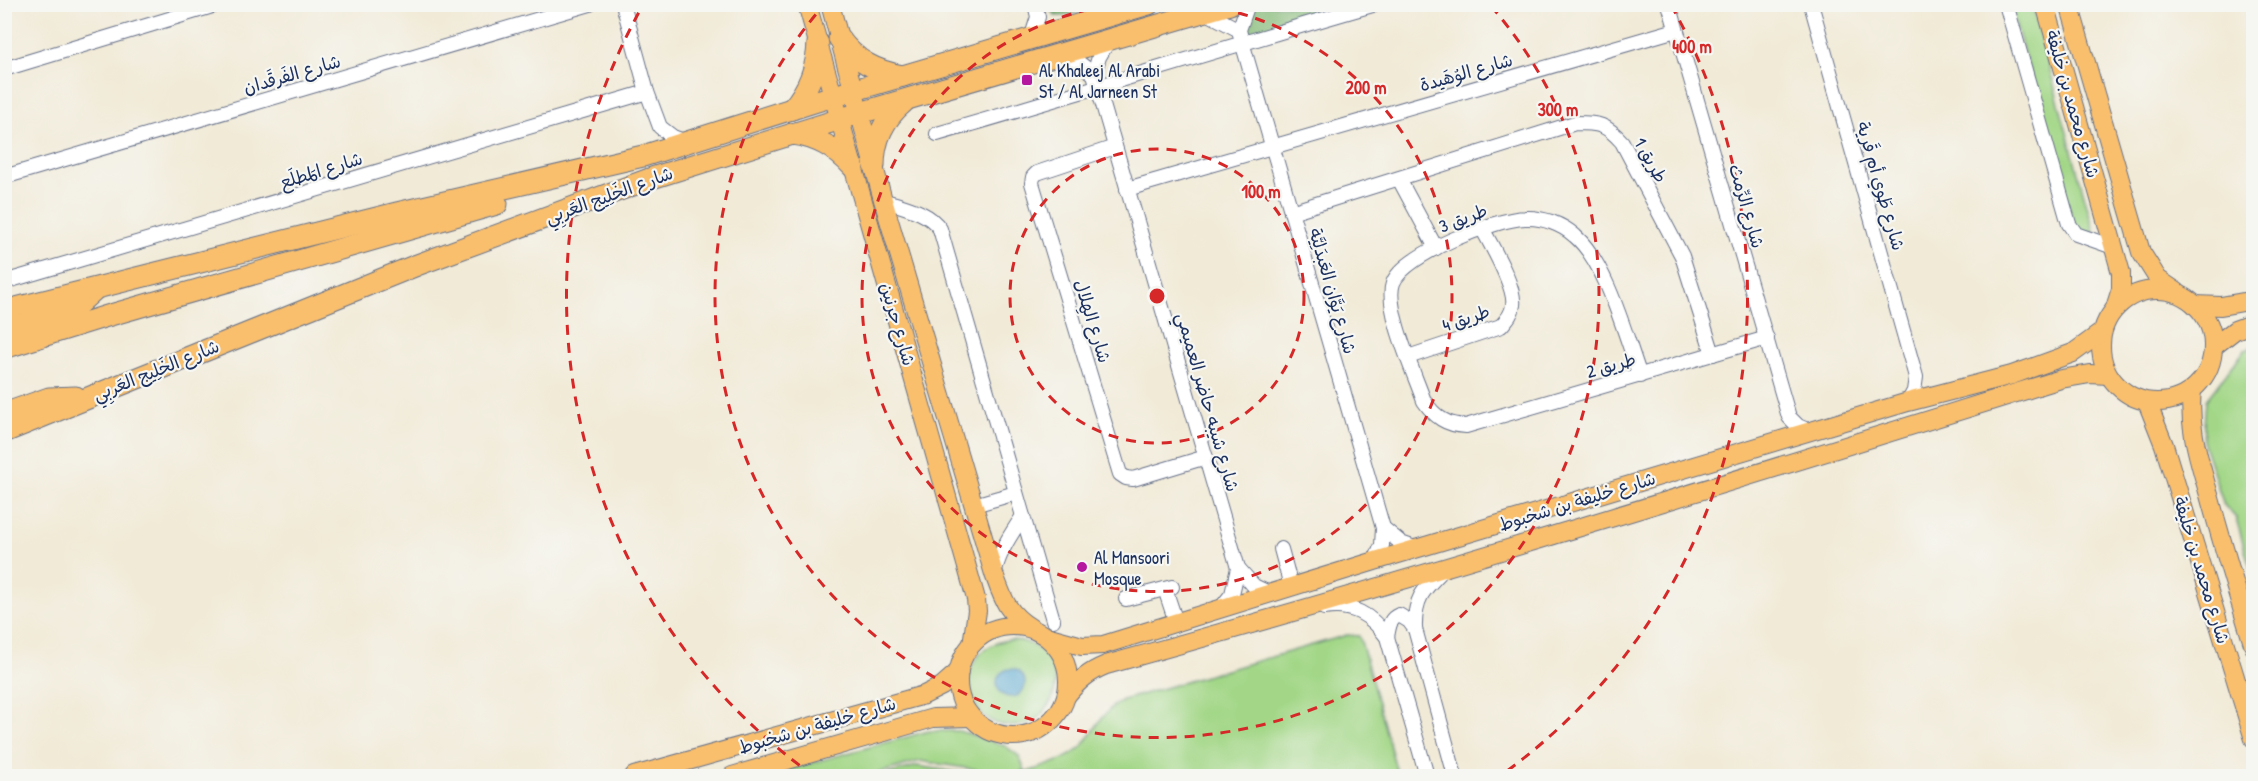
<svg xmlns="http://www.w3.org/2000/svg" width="2258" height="781" font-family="'Patrick Hand','Playpen Sans Arabic',sans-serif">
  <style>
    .green { fill: #a3d787; stroke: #5f8372; stroke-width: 1.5 }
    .forest { fill: #82b874; stroke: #4e7469; stroke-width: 1.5 }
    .water { fill: #56a7d0; stroke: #386b97; stroke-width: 1.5 }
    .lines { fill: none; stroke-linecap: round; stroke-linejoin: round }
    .minor-casing { stroke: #667088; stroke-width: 16 }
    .major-casing { stroke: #667088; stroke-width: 20 }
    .highway-casing { stroke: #667088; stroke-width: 23 }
    .minor { stroke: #fff; stroke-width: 14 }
    .major { stroke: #f9bf6d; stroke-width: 18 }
    .highway { stroke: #f9bf6d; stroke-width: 21 }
    .ring { fill: none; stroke: #d62828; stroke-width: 3; stroke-dasharray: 10 8 }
    .poi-dot { fill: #b5179e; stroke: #f6f6f2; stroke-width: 2 }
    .labels { text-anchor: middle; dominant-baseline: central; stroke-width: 4.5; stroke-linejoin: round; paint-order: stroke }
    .poi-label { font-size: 18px; fill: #1b2f5e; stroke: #f6f6f2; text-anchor: start }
    .street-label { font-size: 18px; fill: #1b2f5e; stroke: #f6f6f2 }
    .centre { fill: #d62828; stroke: #f6f6f2; stroke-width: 3 }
    .ring-label { font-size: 18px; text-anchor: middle; font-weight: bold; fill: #d62828; stroke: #f6f6f2; stroke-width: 4.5; stroke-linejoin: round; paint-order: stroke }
  </style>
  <rect width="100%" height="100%" fill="#f6f6f2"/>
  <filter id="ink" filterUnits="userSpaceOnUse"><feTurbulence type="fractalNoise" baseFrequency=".0167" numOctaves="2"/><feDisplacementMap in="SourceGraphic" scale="12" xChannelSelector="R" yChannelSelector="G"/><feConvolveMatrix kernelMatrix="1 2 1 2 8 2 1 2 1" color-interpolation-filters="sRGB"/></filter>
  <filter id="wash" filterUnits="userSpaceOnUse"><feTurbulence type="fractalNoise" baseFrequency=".008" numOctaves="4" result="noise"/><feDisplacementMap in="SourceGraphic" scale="24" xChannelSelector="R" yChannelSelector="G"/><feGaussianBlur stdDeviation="1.35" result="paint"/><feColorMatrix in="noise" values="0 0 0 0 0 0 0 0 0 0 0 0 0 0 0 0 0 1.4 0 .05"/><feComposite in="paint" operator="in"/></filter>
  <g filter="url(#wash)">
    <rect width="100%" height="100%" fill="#f1ead7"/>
    <g class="green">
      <path d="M2010 5H2032L2095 235 2076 231Z"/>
      <path d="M2253 347V578L2236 518 2224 505 2203 441 2206 400 2245 350Z"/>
      <path d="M1347 635 1359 636 1362 645 1398 776H1016C1037 768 1063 763 1080 748 1097 731 1098 714 1123 700Z"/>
      <circle cx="1012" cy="683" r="43"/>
      <path d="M929 731H959L1005 746 1019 756 1025 771 1011 775 920 761 868 776H763Z"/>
      <path d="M917 766 982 776H880Z"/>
    </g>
    <g class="forest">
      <path d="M1047 5V4L1104 5 1064 16H1055Z"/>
      <path d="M1256 5H1367L1251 34 1247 29 1245 20Z"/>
    </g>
    <circle class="water" cx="1011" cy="683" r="14"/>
  </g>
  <g filter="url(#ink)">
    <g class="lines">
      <defs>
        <g id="minor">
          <path d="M623 4 647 92 660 127 673 137 687 142"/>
          <path d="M1248 4 1239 30 1242 42 1383 528 1382 545 1375 561"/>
          <path d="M1669 4 1789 417 1798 426 1812 432"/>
          <path d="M1811 4 1916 377 1914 391 1908 402"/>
          <path d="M2006 4 2069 224 2076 234 2113 247"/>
          <path d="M1205 12 1239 30"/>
          <path d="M1031 39 1038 17 1035 4"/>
          <path d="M1108 41 1099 57 1094 74 1238 568 1232 594 1221 608"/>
          <path d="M1060 55 1078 62 1094 74"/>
          <path d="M4 69 219 4"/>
          <path d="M937 134C1084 92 1229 46 1376 4"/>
          <path d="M1115 147 1037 173 1033 177 1032 183 1120 474 1126 478 1133 479 1206 457"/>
          <path d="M4 177 590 4"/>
          <path d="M1399 179 1436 248"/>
          <path d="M1127 189 1676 30"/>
          <path d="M883 200C903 207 928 211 940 229L1053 620"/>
          <path d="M1291 212 1575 123C1599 123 1606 124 1622 142L1682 256 1713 354"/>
          <path d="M4 282 647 92"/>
          <path d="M1408 357 1501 326C1507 319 1512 314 1513 305 1516 287 1491 245 1482 228"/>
          <path d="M1640 376C1626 337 1606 262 1575 236 1562 224 1542 217 1525 218 1495 219 1404 254 1393 283 1384 308 1415 375 1424 401 1435 417 1446 425 1466 426L1767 338"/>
          <path d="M974 505 1016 493"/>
          <path d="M1383 528 1401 543 1418 549"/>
          <path d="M1281 549 1291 586"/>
          <path d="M1238 568 1254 586 1269 593"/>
          <path d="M1444 569C1423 590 1414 598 1415 629L1455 776"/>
          <path d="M994 574C999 552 1011 534 1023 516"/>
          <path d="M1165 589 1176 622"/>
          <path d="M1126 599 1172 587"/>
          <path d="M1324 608C1352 603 1371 615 1387 637L1427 776"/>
          <path d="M1387 637C1389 627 1389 619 1399 615L1409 621 1415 629"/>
        </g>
        <g id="major">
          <path d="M807 4 976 599 977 611 972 644"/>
          <path d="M830 4 883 200 994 574C1003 599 1007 613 1031 628"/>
          <path d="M2045 4 2121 273V289L2115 308"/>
          <path d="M2069 4 2141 252 2158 279 2177 292"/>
          <circle cx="2157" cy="346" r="56"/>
          <path d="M2196 305 2221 306 2254 300"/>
          <path d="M2213 347 2235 330 2254 323"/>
          <path d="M2192 390C2188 428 2199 459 2209 495 2223 546 2238 596 2254 647"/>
          <path d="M2147 402 2164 445 2254 739"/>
          <circle cx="1013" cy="681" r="55"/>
          <path d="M1046 636 1082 646 1103 645 1375 561 1908 402 2012 375 2073 353 2102 332"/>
          <path d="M1067 695C1079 680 1089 672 1106 665 1427 576 1744 478 2061 379L2090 374 2108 375"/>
          <path d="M634 776 924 695 942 686 959 671"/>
          <path d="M732 776 933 718 971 717"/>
        </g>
        <g id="highway">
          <path d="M839 38C856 61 875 71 903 76"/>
          <path d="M792 109C809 89 817 68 818 43"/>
          <path d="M792 134C818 137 836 149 853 167"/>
          <path d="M874 166C874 139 884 119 904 102"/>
          <path d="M4 311 397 213 643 156 817 101 1149 4"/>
          <path d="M4 330 72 310 93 291"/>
          <path d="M4 348 107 316 497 204"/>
          <path d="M4 414 49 398 76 397"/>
          <path d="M4 432 417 265 652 178 860 113 1230 4"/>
        </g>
      </defs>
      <use href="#minor" class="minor-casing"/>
      <use href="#major" class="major-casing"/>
      <use href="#highway" class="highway-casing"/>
      <use href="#minor" class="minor"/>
      <use href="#major" class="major"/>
      <use href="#highway" class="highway"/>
    </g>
  </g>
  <g class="ring">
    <circle cx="1157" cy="296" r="147"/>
    <path d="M1203 5A295 295 0 1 1 1111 5"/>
    <path d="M1491 6A442 442 0 1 1 823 6"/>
    <path d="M814 776A590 590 0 0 1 643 5M1671 5A590 590 0 0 1 1500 776"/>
  </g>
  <g class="poi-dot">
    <rect x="1021" y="74" width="12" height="12" rx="3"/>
    <circle cx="1082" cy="567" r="6"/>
  </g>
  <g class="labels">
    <g class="poi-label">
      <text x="1039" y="70">Al Khaleej Al Arabi<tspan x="1039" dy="21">St / Al Jarneen St</tspan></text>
      <text x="1094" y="557">Al Mansoori<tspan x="1094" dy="21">Mosque</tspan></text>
    </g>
    <g class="street-label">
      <text transform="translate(1466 72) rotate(-16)">شارع الوُهَيدة</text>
      <text transform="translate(292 74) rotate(-16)">شارع الفَرقَدان</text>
      <text transform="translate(2073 104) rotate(74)">شارع محمد بن خليفة</text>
      <text transform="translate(1651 160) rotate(61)">طريق 1</text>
      <text transform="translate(321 170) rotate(-17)">شارع المَطلَع</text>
      <text transform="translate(1881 186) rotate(74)">شارع طَوي أم قَرية</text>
      <text transform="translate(609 195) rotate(-20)">شارع الخَلِيج العَربِي</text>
      <text transform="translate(1747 206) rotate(74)">شارع الرِّمث</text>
      <text transform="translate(1463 218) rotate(-21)">طريق 3</text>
      <text transform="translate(1333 291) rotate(74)">شارع يَوَّان العَبدَلِيَّة</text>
      <text transform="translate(1466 318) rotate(-19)">طريق 4</text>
      <text transform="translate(1093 321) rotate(73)">شارع الهِلال</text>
      <text transform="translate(898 324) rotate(74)">شارع جرنين</text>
      <text transform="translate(1611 365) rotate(-16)">طريق 2</text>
      <text transform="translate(156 370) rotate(-22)">شارع الخَلِيج العَربِي</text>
      <text transform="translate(1208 402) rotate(74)">شارع شيبه حاضر العميمي</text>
      <text transform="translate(1577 501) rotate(-17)">شارع خليفة بن شخبوط</text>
      <text transform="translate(2202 570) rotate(73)">شارع محمد بن خليفة</text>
      <text transform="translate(817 725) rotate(-16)">شارع خليفة بن شخبوط</text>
    </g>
  </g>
  <circle cx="1157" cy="296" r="9" class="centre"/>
  <g class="ring-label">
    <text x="1692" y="53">400 m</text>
    <text x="1366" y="94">200 m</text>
    <text x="1558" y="116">300 m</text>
    <text x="1261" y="198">100 m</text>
  </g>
  <rect width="2258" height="781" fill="none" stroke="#f6f6f2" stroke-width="24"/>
</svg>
